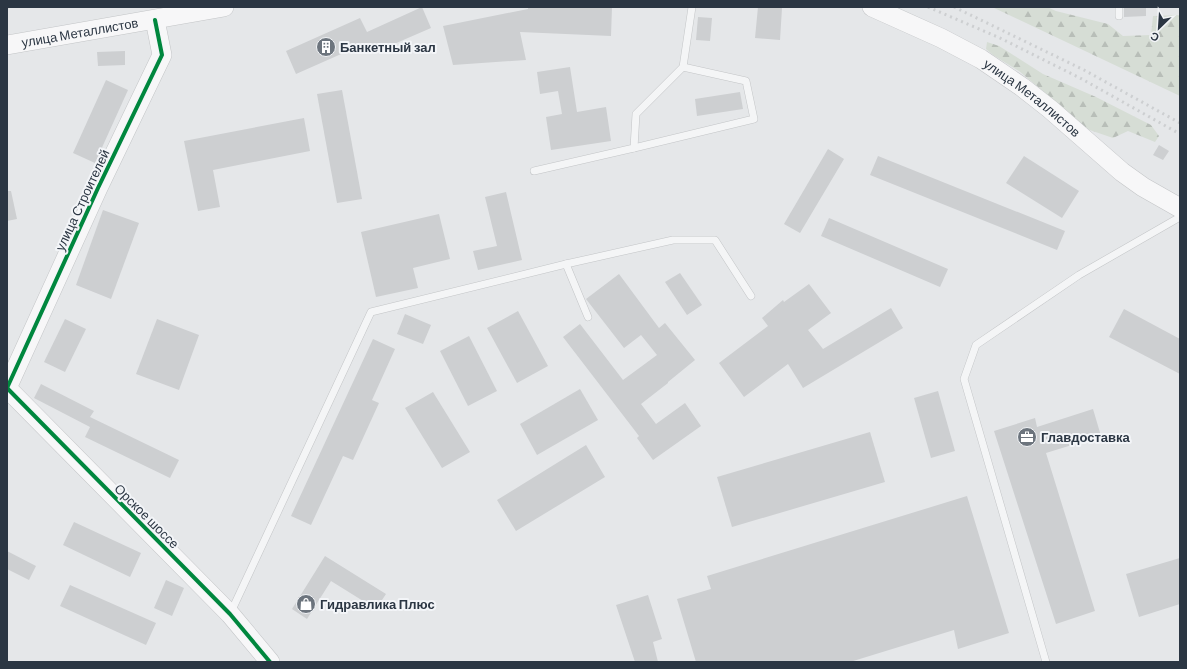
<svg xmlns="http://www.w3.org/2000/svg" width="1187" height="669" font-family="Barlow,sans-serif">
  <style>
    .forest { fill: url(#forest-firs) }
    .building { fill: #cdcfd1 }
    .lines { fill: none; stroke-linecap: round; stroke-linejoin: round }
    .lane-casing { stroke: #c3c5c7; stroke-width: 8 }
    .secondary-casing { stroke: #c3c5c7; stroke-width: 20 }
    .lane { stroke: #f4f5f6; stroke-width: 7 }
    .secondary { stroke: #f7f7f8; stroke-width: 19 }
    .rail { stroke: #cdcfd1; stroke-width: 3; stroke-dasharray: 2 4; stroke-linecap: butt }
    .cycleway-casing { stroke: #f3f5f8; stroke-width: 6 }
    .cycleway { stroke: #00873e; stroke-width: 4 }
    .labels { text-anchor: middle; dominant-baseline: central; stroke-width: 4; stroke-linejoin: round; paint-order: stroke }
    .street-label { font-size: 13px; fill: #2b3643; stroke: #f3f5f8 }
    .poi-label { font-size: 13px; font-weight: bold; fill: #2b3643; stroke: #f3f5f8; text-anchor: start }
  </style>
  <defs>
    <pattern id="forest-firs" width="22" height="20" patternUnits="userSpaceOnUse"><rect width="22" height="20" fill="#d6ddd5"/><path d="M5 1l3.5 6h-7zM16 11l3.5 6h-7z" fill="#b8beb8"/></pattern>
  </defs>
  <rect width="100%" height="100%" fill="#e5e7e9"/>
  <g class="forest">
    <path d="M992 7H1047L1056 11 1108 24 1123 36 1151 35 1153 16 1180 15V96Z"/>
    <path d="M987 42 999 46 1043 74 1096 97 1151 125 1159 136 1155 142 1128 131 1113 138 1081 127 1068 112 1019 71 993 55 986 49Z"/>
  </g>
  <g class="building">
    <path d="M422 7 431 28 371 54 366 43 296 74 286 51 360 18 367 32Z"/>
    <path d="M528 7H612L611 36 520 32 526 60 453 65 443 26 528 9Z"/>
    <path d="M758 7 782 8 780 40 755 38Z"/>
    <path d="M1124 7H1146V16L1124 17Z"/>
    <path d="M698 17 712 18 710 41 696 40Z"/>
    <path d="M125 51V65L98 66 97 52Z"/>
    <path d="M570 67 577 112 606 107 611 141 551 150 546 117 562 114 558 91 540 94 537 72Z"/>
    <path d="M106 80 128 90 95 163 73 153Z"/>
    <path d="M342 90 362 199 337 203 317 94Z"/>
    <path d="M740 92 743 109 697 116 695 99Z"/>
    <path d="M304 118 310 151 213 170 220 207 198 211 184 141Z"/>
    <path d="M1159 145 1169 151 1163 160 1153 155Z"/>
    <path d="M828 149 844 159 800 233 784 224Z"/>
    <path d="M878 156 1065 231 1057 250 870 175Z"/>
    <path d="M1024 156 1079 191 1062 218 1006 183Z"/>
    <path d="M7 191H11L17 219 7 221Z"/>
    <path d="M506 192 522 260 478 270 473 251 497 246 485 197Z"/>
    <path d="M103 210 139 223 111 299 76 285Z"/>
    <path d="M439 214 450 259 413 268 418 288 376 297 361 232Z"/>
    <path d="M829 218 948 269 940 287 821 236Z"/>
    <path d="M680 273 702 305 687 315 665 282Z"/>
    <path d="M619 274 659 328 665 323 695 360 668 382V383L641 404 656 424 685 403 701 426 653 460 637 438 639 436 563 337 580 324 623 380 657 355 641 335 624 348 586 299Z"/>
    <path d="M809 284 831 313 808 330 823 349 891 308 903 328 803 388 788 364 744 397 719 363 768 326 762 318 783 300 784 302Z"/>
    <path d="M1124 309 1180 339V374L1109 337Z"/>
    <path d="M518 311 548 366 517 383 487 328Z"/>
    <path d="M405 314 431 325 423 344 397 334Z"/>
    <path d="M65 319 86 329 65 372 44 362Z"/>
    <path d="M157 319 199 335 179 390 136 374Z"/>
    <path d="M469 336 497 391 468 406 440 351Z"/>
    <path d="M373 339 395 349 372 400 379 403 353 460 343 456 311 525 291 516Z"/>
    <path d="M41 384 94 411 90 417 179 460 170 478 85 437 90 427 34 398Z"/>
    <path d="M580 389 598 420 537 455 520 424Z"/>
    <path d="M938 391 955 451 931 458 914 398Z"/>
    <path d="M433 392 470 452 442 468 405 408Z"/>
    <path d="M1093 409 1101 436 1046 453 1095 611 1056 624 994 431 1035 418 1037 427Z"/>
    <path d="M870 432 885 482 732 527 717 477Z"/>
    <path d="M586 445 605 477 516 531 497 500Z"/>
    <path d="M967 496 1009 633 958 649 954 630 850 662H696L677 599 711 589 707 576Z"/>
    <path d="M74 522 141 553 130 577 63 545Z"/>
    <path d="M7 551 36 566 29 580 7 569Z"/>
    <path d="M325 556 386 594 376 609 331 581 307 619 292 609Z"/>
    <path d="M1180 558V604L1139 617 1126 574Z"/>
    <path d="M166 580 184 588 172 616 154 608Z"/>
    <path d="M70 585 156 623 146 645 60 606Z"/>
    <path d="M648 595 662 639 653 642 658 662H635L616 605Z"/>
  </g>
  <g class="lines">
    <defs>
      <g id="lane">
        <path d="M1119 16V7"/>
        <path d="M634 148 754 119 746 81 683 67"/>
        <path d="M534 171 634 148 636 114 683 67 692 7"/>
        <path d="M566 264 588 317"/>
        <path d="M231 612 371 312 566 264 673 240H715L751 296"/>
        <path d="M1046 662 964 379 976 345 1079 275 1180 217"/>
      </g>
      <g id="secondary">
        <path id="s1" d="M872 7 941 38 981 59 1022 87 1050 109 1122 172 1143 187 1180 208"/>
        <path d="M155 20 162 55 98 188 7 388 230 614 270 662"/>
        <path id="s2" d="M7 45 224 7"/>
      </g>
    </defs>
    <use href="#lane" class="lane-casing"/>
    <use href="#secondary" class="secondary-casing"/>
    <use href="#lane" class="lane"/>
    <use href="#secondary" class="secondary"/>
    <g class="rail">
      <path d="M7 7H9"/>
      <path d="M928 7 1000 38 1080 78 1180 134"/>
      <path d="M954 7 1084 70 1180 123"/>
    </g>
    <defs>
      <g id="cycleway">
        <path d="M7 388 98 188 162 55 155 20"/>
        <path d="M7 388 230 614 270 662"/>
      </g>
    </defs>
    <use href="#cycleway" class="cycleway-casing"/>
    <use href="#cycleway" class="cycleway"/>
  </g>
  <defs>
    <symbol id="building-disc" viewBox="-11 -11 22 22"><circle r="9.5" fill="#6c747d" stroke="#f3f5f8"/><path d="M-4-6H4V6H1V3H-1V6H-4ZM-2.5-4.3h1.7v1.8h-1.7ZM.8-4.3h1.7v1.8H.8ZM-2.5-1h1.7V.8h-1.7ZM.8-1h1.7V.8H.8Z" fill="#fff"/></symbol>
    <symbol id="office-disc" viewBox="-11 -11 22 22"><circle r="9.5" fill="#6c747d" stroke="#f3f5f8"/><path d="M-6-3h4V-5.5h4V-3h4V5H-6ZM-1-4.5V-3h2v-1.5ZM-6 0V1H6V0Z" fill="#fff"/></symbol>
    <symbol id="shop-disc" viewBox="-11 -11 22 22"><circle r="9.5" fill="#6c747d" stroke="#f3f5f8"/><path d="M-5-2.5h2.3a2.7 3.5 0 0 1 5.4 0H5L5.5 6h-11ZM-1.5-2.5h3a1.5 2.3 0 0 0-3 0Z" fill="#fff"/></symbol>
  </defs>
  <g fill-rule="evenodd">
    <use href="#building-disc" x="315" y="36" width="22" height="22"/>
    <use href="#office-disc" x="1016" y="426" width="22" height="22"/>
    <use href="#shop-disc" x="295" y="593" width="22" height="22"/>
  </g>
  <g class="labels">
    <g class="street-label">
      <text stroke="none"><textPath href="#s2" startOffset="74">улица Металлистов</textPath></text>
      <text stroke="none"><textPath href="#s1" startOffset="185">улица Металлистов</textPath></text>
      <text transform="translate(82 200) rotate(-65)">улица Строителей</text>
      <text transform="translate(147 516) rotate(45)">Орское шоссе</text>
    </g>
    <g class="poi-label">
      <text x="340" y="47">Банкетный зал</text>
      <text x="1041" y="437">Главдоставка</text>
      <text x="320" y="604">Гидравлика Плюс</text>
    </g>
  </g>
  <rect width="1187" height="669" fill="none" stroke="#2b3643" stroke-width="16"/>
  <g transform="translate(1159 28) rotate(205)" stroke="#f3f5f8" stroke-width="3" paint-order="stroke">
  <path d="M0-3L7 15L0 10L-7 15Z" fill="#2b3643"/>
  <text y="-6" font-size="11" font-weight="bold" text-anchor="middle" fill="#2b3643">С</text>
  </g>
</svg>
